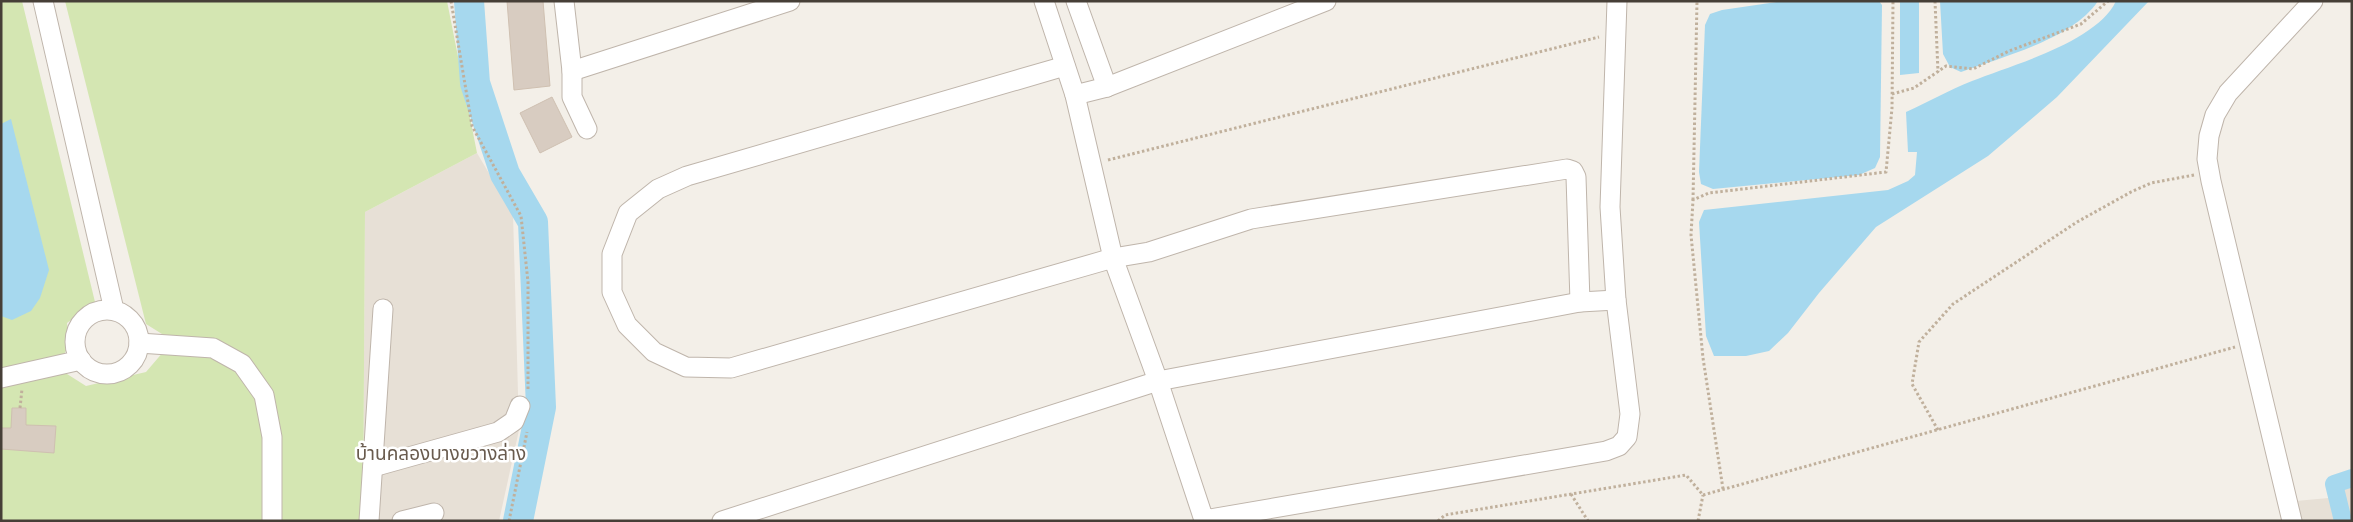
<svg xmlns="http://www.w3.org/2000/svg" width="2353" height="522" font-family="'Noto Sans','Noto Sans Thai',sans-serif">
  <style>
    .residential { fill: #e7e0d6 }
    .green { fill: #d4e6b2 }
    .water { fill: #a6d8ee }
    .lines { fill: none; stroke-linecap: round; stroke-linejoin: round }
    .canal { stroke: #a6d8ee; stroke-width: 18 }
    .river { stroke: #a6d8ee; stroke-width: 30 }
    .building { fill: #d8ccc1; stroke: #cfc0b1 }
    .minor-casing { stroke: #bfb5ab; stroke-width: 21 }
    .path { stroke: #c0b09c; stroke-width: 3; stroke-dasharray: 2.5 2.5; stroke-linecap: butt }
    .minor { stroke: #fff; stroke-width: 19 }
    .labels { text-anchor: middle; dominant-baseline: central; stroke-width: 5; stroke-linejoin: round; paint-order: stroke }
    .quarter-label { font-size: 19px; fill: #695b4e; stroke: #fff }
  </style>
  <rect width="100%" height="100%" fill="#f3efe8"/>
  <g class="residential">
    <path d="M477 153 513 214 519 430 499 521H363L365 212Z"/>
    <path d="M2352 479V521H2302L2296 501 2339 497 2336 484Z"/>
  </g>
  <path class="green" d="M1 1H22L95 302 67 323 69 346 56 367 86 386 146 372 170 344H178L146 324 65 1H447L477 153 365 212 363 521H1Z"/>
  <g class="water">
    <path d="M1784 1H1879L1882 5 1880 157 1875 168 1859 175 1713 189 1701 184 1699 172 1705 25 1710 14 1722 10Z"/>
    <path d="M1900 1H1919V73L1900 75Z"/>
    <path d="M1940 1H2098C2073 39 2002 57 1961 72L1950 67 1943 54Z"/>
    <path d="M2116 1H2149L2057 97 1988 156 1876 227 1819 293 1788 333 1769 351 1746 356H1714L1706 336 1699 222 1704 210 1888 190 1908 181 1915 175 1917 152H1908L1906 112C1928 102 1949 90 1972 81 2012 65 2097 42 2116 1Z"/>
    <path d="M11 119 49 270 40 298 31 311 12 320 1 316V124Z"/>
  </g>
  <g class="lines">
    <path class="canal" d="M2343 521 2334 484 2352 478"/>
    <path class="river" d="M469 1 475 83 505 174 533 222 541 407 518 521"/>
  </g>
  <g class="building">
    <path d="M507 1H543L550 86 514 90Z"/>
    <path d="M552 97 572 137 540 153 520 113Z"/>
    <path d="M12 408H26V425L56 426 54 453 1 449V428H11Z"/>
  </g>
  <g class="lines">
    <defs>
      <g id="minor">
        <path d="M43 1 114 310"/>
        <path d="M564 1 572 71V97L587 129"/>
        <path d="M1044 1 1075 95 1113 258 1158 381 1204 520 1606 451 1619 446 1627 437 1630 414 1616 300 1610 207 1617 1"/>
        <path d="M1076 1 1107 87"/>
        <path d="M1065 66 687 176 658 189 628 213 612 254V292L627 325 654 352 686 367 731 368 1113 258 1149 252 1251 219 1567 169 1573 171 1576 177 1580 302"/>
        <path d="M572 71 790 1"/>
        <path d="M1075 95 1107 87 1326 1"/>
        <circle cx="107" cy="342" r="32"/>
        <path d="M139 343 213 348 242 364 264 395 272 437V521"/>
        <path d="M1 378 81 360"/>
        <path d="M373 467 498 432 514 421 520 406"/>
        <path d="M369 521 383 309"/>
        <path d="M402 521 434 513"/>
        <path d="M722 521 1158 381 1580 302 1616 300"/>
        <path d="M2292 521 2211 181 2207 159 2209 136 2215 115 2228 93 2313 1"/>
      </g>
    </defs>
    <use href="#minor" class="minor-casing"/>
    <g class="path">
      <path d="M451 1 472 126 521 216 528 282V391"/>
      <path d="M1935 1 1938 72"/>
      <path d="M1892 94 1914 88 1946 66 1973 69 2009 51 2081 24 2108 1"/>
      <path d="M1108 160 1599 37"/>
      <path d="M1693 200 1697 1"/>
      <path d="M20 408 22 389"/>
      <path d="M1938 430 1912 384 1919 342 1953 304 2077 222 2131 192 2151 183 2194 175"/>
      <path d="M1723 489 1703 358 1691 235 1693 200 1709 193 1886 172 1892 108 1893 1"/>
      <path d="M1571 494 1588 521"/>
      <path d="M1703 495 2235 347"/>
      <path d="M509 521 527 432"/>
      <path d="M1438 521 1445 515 1686 475 1703 495"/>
      <path d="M1698 521 1703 495"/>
    </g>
    <use href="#minor" class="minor"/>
  </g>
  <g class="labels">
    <g class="quarter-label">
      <text x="441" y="453">บ้านคลองบางขวางล่าง</text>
    </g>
  </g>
  <rect width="2353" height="522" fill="none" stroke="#463f37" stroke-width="5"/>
</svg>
